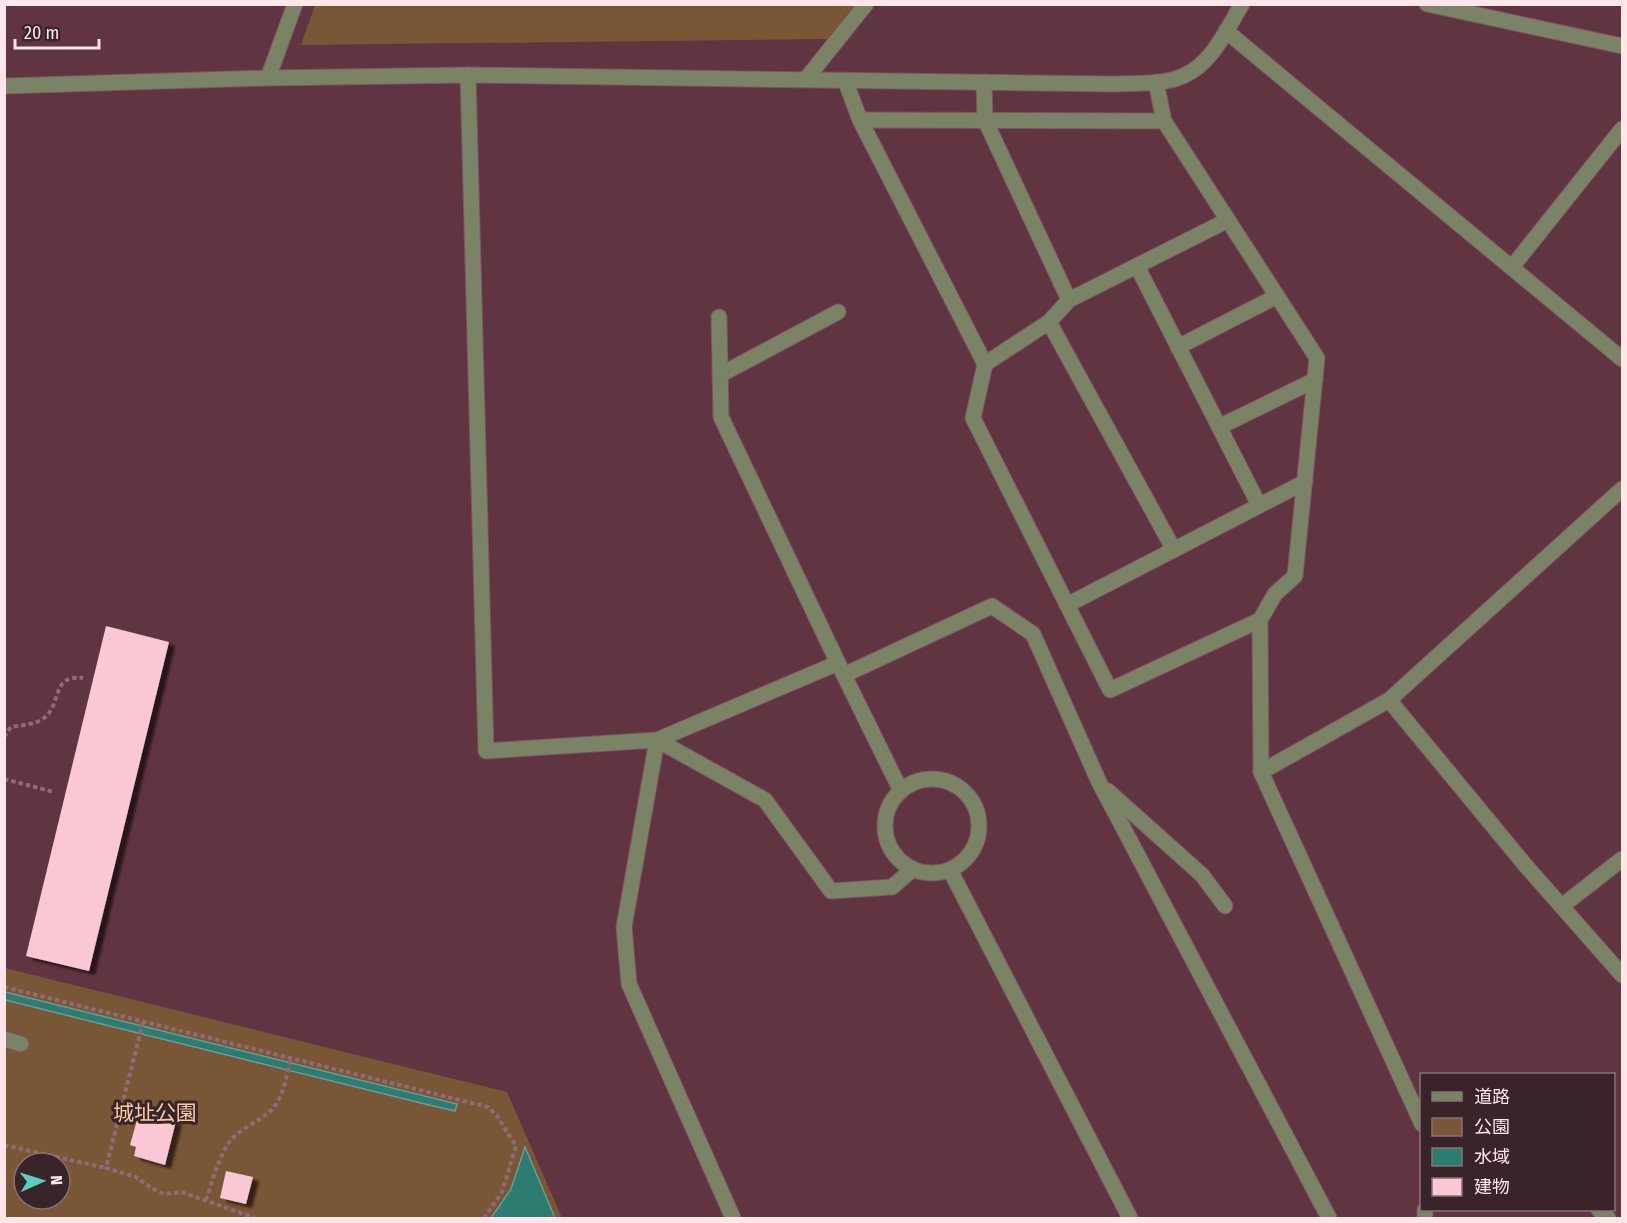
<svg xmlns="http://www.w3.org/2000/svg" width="1627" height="1223" font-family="'Fira Sans Condensed','Noto Sans JP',sans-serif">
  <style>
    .green { fill: #795636; fill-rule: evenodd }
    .water { fill: #2d7c71; stroke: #6c9c96; stroke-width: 1.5 }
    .building { fill: #fac8d4; filter: url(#shadow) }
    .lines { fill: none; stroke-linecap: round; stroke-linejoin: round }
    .minor-casing { stroke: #7d5460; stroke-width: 17 }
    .path { stroke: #916a75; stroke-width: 4; stroke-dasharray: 4.5 3; stroke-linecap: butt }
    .minor { stroke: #7a8366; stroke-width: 15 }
    .labels { text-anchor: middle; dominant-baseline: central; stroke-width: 6; stroke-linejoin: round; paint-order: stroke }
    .park-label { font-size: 21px; fill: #fbcba2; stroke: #392429 }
  </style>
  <defs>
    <filter id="shadow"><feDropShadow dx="6" dy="4" stdDeviation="1.5" flood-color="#0009"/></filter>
  </defs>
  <rect width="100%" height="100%" fill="#613441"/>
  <g class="green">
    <path d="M315 5V4L854 5 828 39 301 45Z"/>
    <path d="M5 968 507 1092 562 1218H5ZM24 1163H60V1199H24Z"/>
  </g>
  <g class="water">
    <path d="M5 992 457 1104 455 1111 429 1105 5 1000Z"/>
    <path d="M525 1147 555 1218H491L511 1189Z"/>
  </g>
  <g class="building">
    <path d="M106 626 169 642 89 971 26 956Z"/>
    <path d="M146 1113 176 1121 165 1165 134 1156 136 1147 130 1145 137 1120 143 1122Z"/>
    <path d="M226 1171 253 1177 246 1204 220 1198Z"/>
  </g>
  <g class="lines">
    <defs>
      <g id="minor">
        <path d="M1427 4 1622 46"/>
        <path d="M1226 31 1622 359"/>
        <path d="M468 75 486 751 657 740 838 663 901 791"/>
        <path d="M268 78 295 4"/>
        <path d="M806 79 866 4"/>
        <path d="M845 80 860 120 985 364 973 418 1110 690 1260 620"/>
        <path d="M984 82 985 120 1069 300"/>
        <path d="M1156 82 1164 121 1317 358 1295 576 1275 594 1260 620 1261 772 1422 1124"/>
        <path d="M4 86 268 78 468 75 1109 84C1131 83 1164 85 1183 76 1212 64 1227 29 1242 4"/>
        <path d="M860 120 1164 121"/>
        <path d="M1137 266 1259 505"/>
        <path d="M1512 267 1622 129"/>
        <path d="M719 317 721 417 838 663"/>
        <path d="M1049 322 1174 550"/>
        <path d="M1178 347 1277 296"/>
        <path d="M985 364 1049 322 1069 300 1228 220"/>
        <path d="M720 375 838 312"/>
        <path d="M1219 427 1315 380"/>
        <path d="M1067 605 1305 482"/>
        <path d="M844 675 992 606 1033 634 1099 782 1329 1218"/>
        <path d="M1389 700 1526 866 1622 975"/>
        <path d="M1261 772 1389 700 1622 489"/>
        <circle cx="932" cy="826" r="47"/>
        <path d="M1108 791 1202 875 1225 906"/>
        <path d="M950 870 1130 1218"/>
        <path d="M1562 906 1622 859"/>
        <path d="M4 1039 21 1044"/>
        <path d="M1599 1210 1608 1218"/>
        <path d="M733 1218 629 984 624 927 657 740 765 800 831 891 892 887 913 869"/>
        <path d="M1425 1218V1210"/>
      </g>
    </defs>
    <use href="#minor" class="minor-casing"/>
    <g class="path">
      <path d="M4 737 11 727C21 725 35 725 44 718 62 704 51 674 83 678"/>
      <path d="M4 779 54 792"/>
      <path d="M4 987 488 1107 497 1116 516 1146 502 1192 484 1218"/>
      <path d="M143 1022 106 1168 136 1177 151 1188 164 1194 181 1192 255 1218"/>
      <path d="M4 1145 106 1168"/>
      <path d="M206 1200C212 1182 218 1160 228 1144 238 1129 255 1124 268 1113 284 1100 286 1077 291 1058"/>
    </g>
    <use href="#minor" class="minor"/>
  </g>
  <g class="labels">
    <g class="park-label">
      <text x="155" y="1113">城址公園</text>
    </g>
  </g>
  <rect width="1627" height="1223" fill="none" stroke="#fee6eb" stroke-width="12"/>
  <rect x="1420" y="1073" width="195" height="138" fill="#392429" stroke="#887277" stroke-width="1.5"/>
  <rect x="1432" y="1092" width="30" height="9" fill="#7a8366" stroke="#887277" stroke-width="1.5"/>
  <text x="1474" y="1103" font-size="18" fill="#fee6eb">道路</text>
  <rect x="1432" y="1118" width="30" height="18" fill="#795636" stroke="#887277" stroke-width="1.5"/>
  <text x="1474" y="1133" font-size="18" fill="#fee6eb">公園</text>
  <rect x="1432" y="1148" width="30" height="18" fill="#2d7c71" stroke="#887277" stroke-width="1.5"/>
  <text x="1474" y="1163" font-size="18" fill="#fee6eb">水域</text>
  <rect x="1432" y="1178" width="30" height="18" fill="#fac8d4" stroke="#887277" stroke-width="1.5"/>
  <text x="1474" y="1193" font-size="18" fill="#fee6eb">建物</text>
  <g transform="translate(42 1181) rotate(87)"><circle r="28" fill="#392429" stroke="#887277" stroke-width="1.5"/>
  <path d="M0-4.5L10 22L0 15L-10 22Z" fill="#5acebd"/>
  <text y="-9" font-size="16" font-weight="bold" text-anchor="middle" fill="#fee6eb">N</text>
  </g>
  <path d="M15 39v9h84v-9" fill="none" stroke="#fee6eb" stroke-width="3"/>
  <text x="24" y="39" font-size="18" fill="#fee6eb" stroke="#392429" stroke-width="4.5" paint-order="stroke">20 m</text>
</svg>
